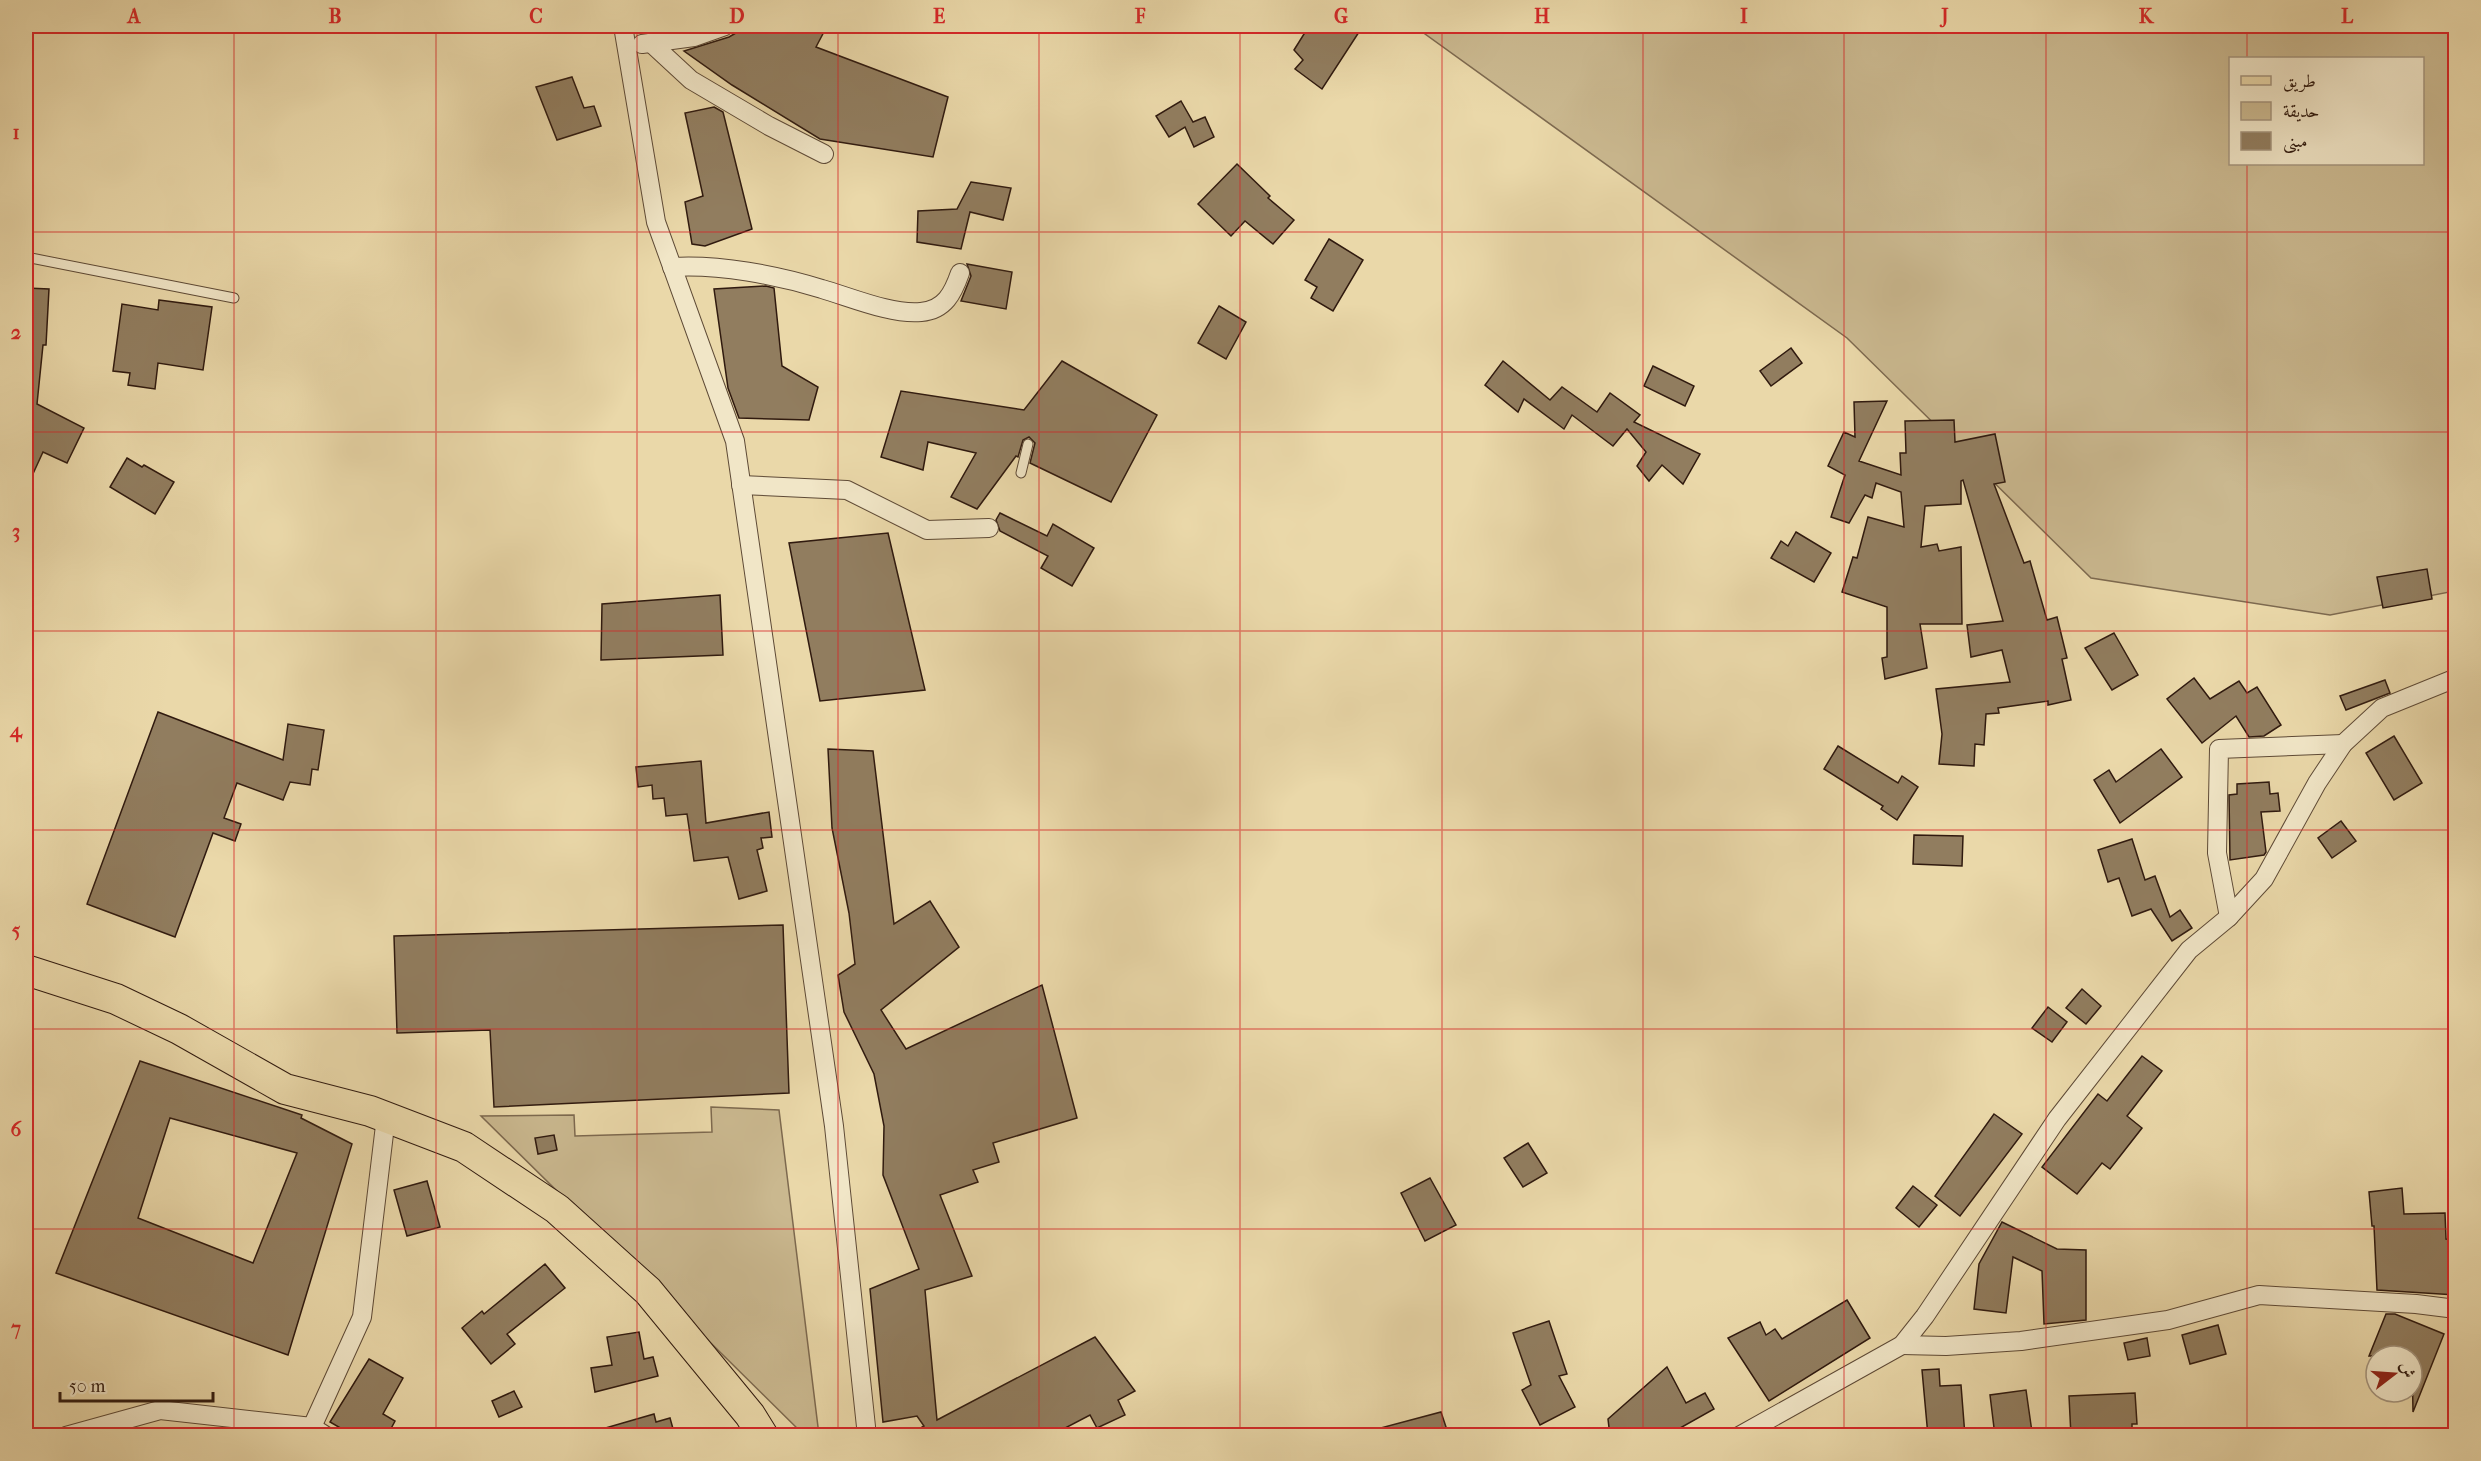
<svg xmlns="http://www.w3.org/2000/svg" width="2481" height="1461" font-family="'IM FELL French Canon',Amiri,serif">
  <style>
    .green { fill: #cab88f; stroke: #7d694f; stroke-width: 1.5; fill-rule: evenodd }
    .building { fill: #917d5f; stroke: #301a0f; stroke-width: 1.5; fill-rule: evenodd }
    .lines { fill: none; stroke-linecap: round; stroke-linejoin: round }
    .lane-casing { stroke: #5e4a36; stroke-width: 11 }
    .street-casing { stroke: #5e4a36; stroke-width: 20 }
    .primary-casing { stroke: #301a0f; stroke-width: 32 }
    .lane { stroke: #f1e6c7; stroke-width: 9 }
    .street { stroke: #f1e6c7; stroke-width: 18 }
    .primary { stroke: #ead8a9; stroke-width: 30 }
    .grid { fill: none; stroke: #d62828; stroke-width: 1.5; stroke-opacity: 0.55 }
    .neatline { fill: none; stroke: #d62828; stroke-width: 2 }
    .grid-label { font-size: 20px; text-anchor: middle; font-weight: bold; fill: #d62828 }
  </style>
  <rect width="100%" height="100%" fill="#ead8a9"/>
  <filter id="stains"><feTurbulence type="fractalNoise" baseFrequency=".00333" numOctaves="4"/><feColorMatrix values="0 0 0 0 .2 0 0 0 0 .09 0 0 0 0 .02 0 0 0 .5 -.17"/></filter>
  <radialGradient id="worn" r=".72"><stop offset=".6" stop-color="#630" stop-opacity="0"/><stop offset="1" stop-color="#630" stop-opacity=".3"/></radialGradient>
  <g class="green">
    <path d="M1414 26H2455V591L2330 615 2091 578 1847 338ZM2230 58H2422V164H2230Z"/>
    <path d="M711 1107 779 1110 819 1435H804L481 1116 574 1115 575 1136 712 1132Z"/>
  </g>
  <g class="building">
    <path d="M748 26H827L816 47 948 97 933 157 820 139 732 85 684 51 729 37Z"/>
    <path d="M1309 26H1346L1359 32 1322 89 1295 69 1303 60 1294 50Z"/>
    <path d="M572 77 584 108 594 106 601 126 557 140 536 87Z"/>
    <path d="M1181 101 1193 122 1205 117 1214 137 1194 147 1185 127 1169 137 1156 116Z"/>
    <path d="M714 107 723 112 752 229 705 246 692 244 685 202 703 196 685 113Z"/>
    <path d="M1237 164 1270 196 1268 198 1294 220 1273 244 1245 221 1231 236 1198 204Z"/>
    <path d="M971 182 1011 188 1003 220 970 212 961 249 917 242 918 211 957 209Z"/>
    <path d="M1329 239 1363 260 1333 311 1311 298 1317 287 1305 280Z"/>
    <path d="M967 264 1012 272 1006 309 961 301 971 276Z"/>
    <path d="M766 286 774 288 782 366 818 387 809 420 739 418 728 388 714 289Z"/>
    <path d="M26 288 49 289 46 345H43L37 404 84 428 67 463 43 452 26 489Z"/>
    <path d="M159 300 212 307 203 370 158 363 155 389 128 385 130 373 113 371 122 304 158 310Z"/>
    <path d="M1219 306 1246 322 1226 359 1198 343Z"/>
    <path d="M1791 348 1802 363 1771 386 1760 371Z"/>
    <path d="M1062 361 1157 415 1111 502 1030 463 1035 443 1029 437 1023 440 1018 457 1016 456 977 509 951 497 976 453 928 442 923 470 881 457 901 391 1024 410Z"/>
    <path d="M1503 361 1550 400 1562 387 1597 412 1610 393 1640 415 1634 422 1700 454 1683 484 1662 465 1649 481 1637 466 1646 452 1627 429 1613 446 1572 415 1564 429 1524 399 1518 412 1485 385Z"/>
    <path d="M1653 366 1694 386 1685 406 1644 386Z"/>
    <path d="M1887 401 1859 461 1901 475 1900 453H1906L1905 421 1954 420 1955 442 1995 434 2005 482 1994 484 2024 563 2030 561 2047 620 2057 617 2067 658 2062 659 2071 700 2048 705V701L1998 708 1999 713 1986 714 1984 745 1975 744 1974 766 1939 764 1942 734 1936 689 2010 682 2002 650 1971 657 1967 625 2003 621 1963 480 1961 481V504L1925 506 1921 547 1937 544 1939 551 1961 547 1962 624H1920L1927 668 1885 679 1882 658 1887 657V607L1842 592 1853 557 1857 558 1868 517 1904 527 1901 492 1876 483 1872 498 1865 495 1849 523 1831 517 1845 475 1828 466 1844 432 1855 437 1854 402Z"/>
    <path d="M127 458 142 467 144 465 174 482 155 514 110 487Z"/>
    <path d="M1000 513 1047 536 1053 524 1094 548 1072 586 1041 568 1048 556 1000 531 996 520Z"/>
    <path d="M1796 532 1831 553 1814 582 1771 558 1781 541 1788 546Z"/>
    <path d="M888 533 925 690 820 701 789 543Z"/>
    <path d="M2427 569 2432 599 2383 608 2377 577Z"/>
    <path d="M720 595 723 655 601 660 602 604Z"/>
    <path d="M2114 633 2138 675 2112 690 2085 648Z"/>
    <path d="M2194 678 2210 699 2239 681 2247 693 2257 687 2281 725 2264 736 2249 737 2236 716 2202 743 2167 699Z"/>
    <path d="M2385 680 2390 693 2346 710 2340 696Z"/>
    <path d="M158 712 283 760 288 724 324 730 318 770 312 769 310 785 290 782 283 800 237 783 224 818 241 824 235 841 213 833 175 937 87 904Z"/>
    <path d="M2394 736 2422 783 2394 800 2366 753Z"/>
    <path d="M1838 746 1898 783 1902 776 1918 787 1897 820 1881 809 1883 806 1824 769Z"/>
    <path d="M828 749 873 751 894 924 930 901 959 947 881 1010 906 1049 1042 985 1077 1118 993 1143 999 1162 973 1170 978 1182 940 1195 972 1276 925 1290 937 1420 1095 1337 1135 1391 1118 1400 1125 1415 1097 1428 1090 1415 1050 1436H907L924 1426 917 1416 883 1422 870 1289 919 1269 883 1175 884 1126 874 1074 844 1012 838 975 855 964 849 913 832 828Z"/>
    <path d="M2161 749 2182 777 2120 823 2094 780 2109 770 2116 782Z"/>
    <path d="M701 761 706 823 769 812 772 837 761 838 763 848 757 850 767 891 739 899 728 857 694 861 687 814 666 816 664 798 653 799 652 785 638 787 636 767Z"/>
    <path d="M2269 782 2270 794 2278 793 2280 811 2261 812 2266 852 2264 855 2230 860 2229 795 2237 794V784Z"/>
    <path d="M2341 821 2356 841 2332 858 2318 838Z"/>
    <path d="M1914 835 1963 836 1962 866 1913 864Z"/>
    <path d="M2132 839 2145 880 2155 876 2170 917 2180 910 2192 928 2172 941 2151 909 2132 916 2119 878 2108 882 2098 850Z"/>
    <path d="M783 925 789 1093 494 1107 490 1030 397 1033 394 936Z"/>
    <path d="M2082 989 2101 1006 2086 1024 2066 1008Z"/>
    <path d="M2048 1007 2067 1022 2052 1042 2032 1028Z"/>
    <path d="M2142 1056 2162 1071 2127 1116 2142 1128 2110 1169 2102 1163 2077 1194 2042 1167 2098 1094 2107 1101Z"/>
    <path d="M140 1061 302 1115 301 1118 352 1144 288 1355 56 1273ZM170 1118 297 1153 253 1263 138 1218Z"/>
    <path d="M1994 1114 2022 1134 1960 1216 1935 1196Z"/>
    <path d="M554 1135 557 1150 538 1154 535 1138Z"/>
    <path d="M1528 1143 1547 1173 1523 1187 1504 1158Z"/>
    <path d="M1430 1178 1456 1225 1425 1241 1401 1193Z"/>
    <path d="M427 1181 440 1227 407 1236 394 1190Z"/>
    <path d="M1913 1186 1937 1205 1919 1227 1896 1208Z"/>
    <path d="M2402 1188 2404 1214 2445 1213 2446 1239 2456 1240V1295L2377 1290 2374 1226H2372L2369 1192Z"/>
    <path d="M2002 1222 2057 1249 2086 1250V1320L2044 1324 2042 1271 2013 1257 2006 1313 1974 1309 1979 1264Z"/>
    <path d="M545 1264 565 1288 507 1334 515 1344 491 1364 462 1328 482 1311 484 1314Z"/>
    <path d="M1847 1300 1870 1338 1769 1401 1728 1338 1760 1322 1766 1335 1775 1329 1782 1339Z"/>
    <path d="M2386 1314H2395L2444 1334 2413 1412 2412 1356H2369Z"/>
    <path d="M1549 1321 1567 1374 1559 1376 1575 1407 1540 1425 1522 1390 1531 1385 1513 1333Z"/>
    <path d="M2218 1325 2226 1354 2190 1364 2182 1335Z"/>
    <path d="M639 1332 644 1359 653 1357 658 1376 595 1392 591 1368 612 1365 607 1337Z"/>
    <path d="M2147 1338 2150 1356 2128 1360 2124 1343Z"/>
    <path d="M369 1359 403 1378 383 1414 395 1421 387 1436H354L330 1422Z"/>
    <path d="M1667 1367 1686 1403 1705 1393 1714 1409 1666 1436H1610L1608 1419Z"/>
    <path d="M1939 1369 1940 1386 1961 1385 1965 1436H1928L1922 1370Z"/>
    <path d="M2026 1390 2032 1432 1995 1436 1990 1395Z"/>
    <path d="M514 1391 522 1407 499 1417 492 1401Z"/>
    <path d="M2135 1393 2137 1424H2132V1436H2071L2069 1396Z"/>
    <path d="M1441 1412 1449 1436H1373V1430Z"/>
    <path d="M654 1414 656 1422 670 1418 675 1436H596L595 1431Z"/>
  </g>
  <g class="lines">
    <defs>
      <g id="lane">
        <path d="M26 257 234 298"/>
        <path d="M1021 473 1028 444"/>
      </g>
      <g id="street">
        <path d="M623 26 656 222 735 441 834 1126 867 1436"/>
        <path d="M651 43 691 80 769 126 824 154"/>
        <path d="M642 44 694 37 725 26"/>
        <path d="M672 267C719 264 777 275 822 289 850 297 892 315 921 312 945 310 953 293 960 273"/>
        <path d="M741 485 847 490 927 530 989 528"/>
        <path d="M2229 917 2217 853 2219 749 2343 744"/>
        <path d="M1902 1345 1946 1346 2021 1341 2168 1320 2259 1295 2416 1304 2456 1309"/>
        <path d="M312 1427 362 1317 386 1117"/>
        <path d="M66 1436 160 1410 312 1427 326 1436"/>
        <path d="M1739 1436 1902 1345 1925 1316 2057 1119 2189 950 2229 917 2264 879 2317 783 2343 744 2382 708 2456 678"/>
      </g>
      <path id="primary" d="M26 970 116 999 179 1029 285 1089 370 1111 464 1147 557 1209 648 1291 750 1415 763 1436"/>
    </defs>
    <use href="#lane" class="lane-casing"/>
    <use href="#street" class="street-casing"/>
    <use href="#primary" class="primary-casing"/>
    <use href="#lane" class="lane"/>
    <use href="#street" class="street"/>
    <use href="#primary" class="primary"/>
  </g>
  <path class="grid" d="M234 26V1436M436 26V1436M637 26V1436M838 26V1436M1039 26V1436M1240 26V1436M1442 26V1436M1643 26V1436M1844 26V1436M2046 26V1436M2247 26V58M2247 164V1436M26 232H2456M26 432H2456M26 631H2456M26 830H2456M26 1029H2456M26 1229H2456"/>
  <rect width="2481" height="1461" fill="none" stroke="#ead8a9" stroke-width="66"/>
  <rect x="2229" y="57" width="195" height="108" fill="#f1e6c7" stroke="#a4947d" stroke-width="1.5"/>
  <rect x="2241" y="76" width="30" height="9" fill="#ead8a9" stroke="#a4947d" stroke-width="1.5"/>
  <text x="2283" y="87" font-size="18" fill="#301a0f">طريق</text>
  <rect x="2241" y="102" width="30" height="18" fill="#cab88f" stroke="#a4947d" stroke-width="1.5"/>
  <text x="2283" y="117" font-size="18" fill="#301a0f">حديقة</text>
  <rect x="2241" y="132" width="30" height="18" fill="#917d5f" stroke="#a4947d" stroke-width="1.5"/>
  <text x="2283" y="147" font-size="18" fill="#301a0f">مبنى</text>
  <g transform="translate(2394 1374) rotate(73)"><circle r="28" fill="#f1e6c7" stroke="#a4947d" stroke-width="1.5"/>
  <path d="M0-4.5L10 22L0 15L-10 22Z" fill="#8f2418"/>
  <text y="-9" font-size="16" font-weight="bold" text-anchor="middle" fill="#301a0f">ش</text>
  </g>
  <path d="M60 1392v9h153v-9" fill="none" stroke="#301a0f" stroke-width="3"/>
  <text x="69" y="1392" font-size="18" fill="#301a0f" stroke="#f1e6c7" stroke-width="4.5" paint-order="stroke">50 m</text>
  <rect x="33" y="33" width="2415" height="1395" class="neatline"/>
  <g class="grid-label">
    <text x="134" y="23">A</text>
    <text x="335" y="23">B</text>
    <text x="536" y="23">C</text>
    <text x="737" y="23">D</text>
    <text x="939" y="23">E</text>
    <text x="1140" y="23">F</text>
    <text x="1341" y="23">G</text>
    <text x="1542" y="23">H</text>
    <text x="1744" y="23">I</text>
    <text x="1945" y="23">J</text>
    <text x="2146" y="23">K</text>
    <text x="2347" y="23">L</text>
    <text x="16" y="139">1</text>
    <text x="16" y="339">2</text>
    <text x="16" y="538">3</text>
    <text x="16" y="737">4</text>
    <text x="16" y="937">5</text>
    <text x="16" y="1136">6</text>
    <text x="16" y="1335">7</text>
  </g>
  <rect width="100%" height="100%" filter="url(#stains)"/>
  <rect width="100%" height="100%" fill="url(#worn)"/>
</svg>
